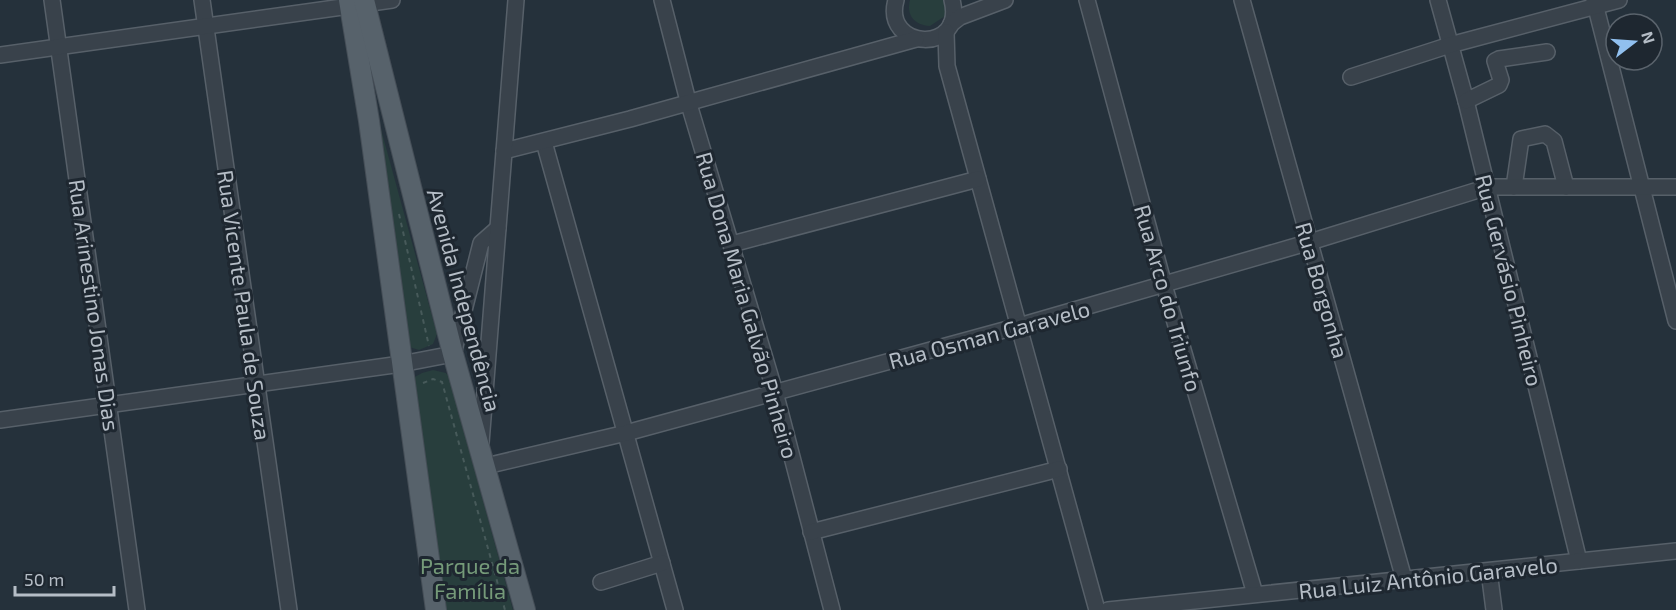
<svg xmlns="http://www.w3.org/2000/svg" width="1676" height="610" font-family="'Exo 2',sans-serif">
  <style>
    .green { fill: #283e3d }
    .lines { fill: none; stroke-linecap: round; stroke-linejoin: round }
    .minor-casing { stroke: #576069; stroke-width: 18 }
    .major-casing { stroke: #454e57; stroke-width: 22 }
    .path { stroke: #475a5a; stroke-width: 2; stroke-dasharray: 4.5 4.5; stroke-linecap: butt }
    .minor { stroke: #39424b; stroke-width: 15 }
    .major { stroke: #57626b; stroke-width: 20 }
    .labels { text-anchor: middle; dominant-baseline: central; stroke-width: 6; stroke-linejoin: round; paint-order: stroke }
    .street-label { font-size: 22px; fill: #b5bdc6; stroke: #1e2730 }
    .park-label { font-size: 22px; fill: #759a79; stroke: #1e2730 }
  </style>
  <rect width="100%" height="100%" fill="#25313b"/>
  <g class="green">
    <path d="M910 0H945V16L930 26C914 25 906 15 910 0Z"/>
    <path d="M373 100 437 334 433 344 419 350 406 346Z"/>
    <path d="M433 370 446 373 449 377 513 610H440L411 379 422 373Z"/>
  </g>
  <g class="lines">
    <defs>
      <g id="minor">
        <path d="M52 0 137 610"/>
        <path d="M202 0 289 610"/>
        <path d="M662 0 688 101 775 392 832 610"/>
        <path d="M896 0C882 50 966 55 952 0"/>
        <path d="M1087 0 1164 285 1255 594"/>
        <path d="M1242 0 1404 579"/>
        <path d="M1438 0 1466 101 1579 561"/>
        <path d="M1594 0 1676 321"/>
        <path d="M951 24 960 17 1005 0"/>
        <path d="M946 32 947 66 1097 610"/>
        <path d="M0 55 392 0"/>
        <path d="M1351 77 1450 45 1619 0"/>
        <path d="M1466 101 1499 85 1501 80 1495 61 1499 59 1547 52"/>
        <path d="M544 142 675 610"/>
        <path d="M504 151 630 119 916 39"/>
        <path d="M1514 187 1521 139 1545 134 1554 141 1566 187"/>
        <path d="M732 244 978 179"/>
        <path d="M0 420 401 364 453 354 481 243 498 228"/>
        <path d="M481 443 516 0"/>
        <path d="M486 466 626 433 1019 326 1310 242 1488 187H1676"/>
        <path d="M811 532 1059 469"/>
        <path d="M1489 571 1494 610"/>
        <path d="M601 582 662 563"/>
        <path d="M1108 610 1676 551"/>
      </g>
      <g id="major">
        <path d="M349 0 369 121 436 610"/>
        <path d="M364 0 453 354 525 610"/>
      </g>
    </defs>
    <use href="#minor" class="minor-casing"/>
    <use href="#major" class="major-casing"/>
    <g class="path">
      <path d="M399 214 429 346"/>
      <path d="M423 383 433 379 442 382 505 610"/>
    </g>
    <use href="#minor" class="minor"/>
    <use href="#major" class="major"/>
  </g>
  <g class="labels">
    <g class="street-label">
      <text transform="translate(1510 280) rotate(76)">Rua Gervásio Pinheiro</text>
      <text transform="translate(1323 290) rotate(74)">Rua Borgonha</text>
      <text transform="translate(1169 298) rotate(74)">Rua Arco do Triunfo</text>
      <text transform="translate(465 300) rotate(75)">Avenida Independência</text>
      <text transform="translate(95 305) rotate(82)">Rua Arinestino Jonas Dias</text>
      <text transform="translate(245 305) rotate(82)">Rua Vicente Paula de Souza</text>
      <text transform="translate(748 305) rotate(74)">Rua Dona Maria Galvão Pinheiro</text>
      <text transform="translate(989 334) rotate(-15)">Rua Osman Garavelo</text>
      <text transform="translate(1428 577) rotate(-6)">Rua Luiz Antônio Garavelo</text>
    </g>
    <g class="park-label">
      <text x="470" y="565">Parque da<tspan x="470" dy="25">Família</tspan></text>
    </g>
  </g>
  <g transform="translate(1634 42) rotate(73)"><circle r="28" fill="#1e2730" stroke="#5a636c" stroke-width="1.5"/>
  <path d="M0-4.5L10 22L0 15L-10 22Z" fill="#91c0ef"/>
  <text y="-9" font-size="16" font-weight="bold" text-anchor="middle" fill="#b5bdc6">N</text>
  </g>
  <path d="M15 586v9h99v-9" fill="none" stroke="#b5bdc6" stroke-width="3"/>
  <text x="24" y="586" font-size="18" fill="#b5bdc6" stroke="#1e2730" stroke-width="4.5" paint-order="stroke">50 m</text>
</svg>
